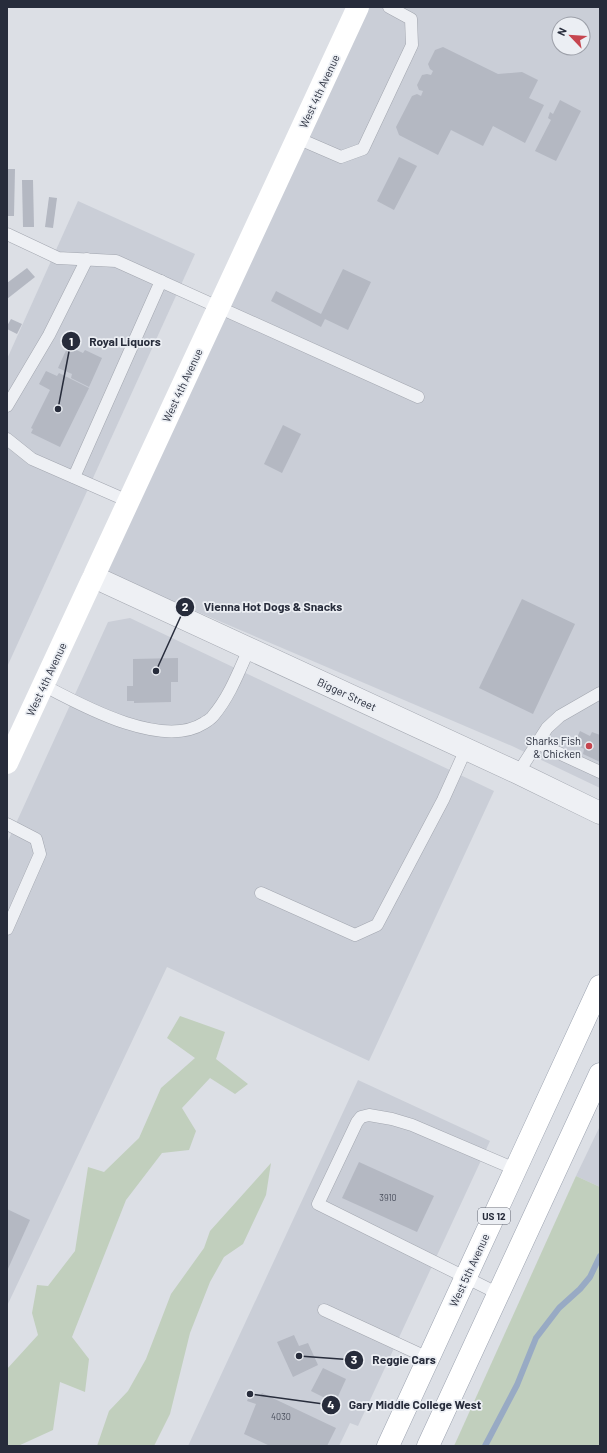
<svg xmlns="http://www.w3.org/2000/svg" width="607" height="1453" font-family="Barlow,sans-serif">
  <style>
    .built { fill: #caced7; fill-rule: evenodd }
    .green { fill: #c1cfbd }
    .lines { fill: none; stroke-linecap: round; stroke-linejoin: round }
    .stream { stroke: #98aac4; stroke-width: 6 }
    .building { fill: #b4b8c2 }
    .lane-casing { stroke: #a2a6af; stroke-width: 13 }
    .street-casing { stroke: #a2a6af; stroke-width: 23 }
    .primary-casing { stroke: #9ca3b0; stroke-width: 23 }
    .lane { stroke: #eef0f4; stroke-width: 12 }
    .street { stroke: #eef0f4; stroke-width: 22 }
    .secondary { stroke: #fff; stroke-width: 22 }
    .primary { stroke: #fff; stroke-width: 22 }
    .poi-dot { fill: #c6454f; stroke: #ebeef3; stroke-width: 1.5 }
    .labels { text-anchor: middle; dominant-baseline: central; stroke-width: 3.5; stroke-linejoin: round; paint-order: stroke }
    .number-label { font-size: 9px; fill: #4a4f5d }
    .shield { fill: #ebeef3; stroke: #626672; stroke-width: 1 }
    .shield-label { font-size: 10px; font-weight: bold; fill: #272c3b }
    .street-label { font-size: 11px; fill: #272c3b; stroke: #ebeef3 }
    .poi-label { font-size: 11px; fill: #272c3b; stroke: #ebeef3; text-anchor: end }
    .leader { fill: none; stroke: #272c3b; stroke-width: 1.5 }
    .callout-dot { fill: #272c3b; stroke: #ebeef3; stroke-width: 1.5 }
    .mark-label { font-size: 12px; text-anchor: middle; font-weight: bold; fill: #fff }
    .callout-label { font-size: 12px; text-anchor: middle; font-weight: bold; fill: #272c3b; stroke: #ebeef3; stroke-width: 3.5; stroke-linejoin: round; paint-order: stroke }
  </style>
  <rect width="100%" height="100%" fill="#dcdfe5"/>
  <g class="built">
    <path d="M363 7H600V788L512 746 104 572ZM559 24H583V48H559Z"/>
    <path d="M78 201 195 254 7 667V359Z"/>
    <path d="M130 618 494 791 369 1061 167 967 7 1306V843L108 622Z"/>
    <path d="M358 1080 490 1141 358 1426 350 1423 339 1446H188Z"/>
    <path d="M600 1126V1187L576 1176Z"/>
  </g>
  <g class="green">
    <path d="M180 1016 225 1032 216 1059 248 1084 235 1094 210 1078 182 1108 196 1131 189 1150 162 1153 126 1200 72 1337 89 1359 85 1392 60 1382 53 1430 18 1446H7V1369L38 1335 32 1313 37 1285 48 1286 75 1251 88 1167 104 1172 139 1138 161 1088 195 1058 167 1038Z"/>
    <path d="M271 1163 266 1195 243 1244 224 1257 210 1282 190 1333 170 1414 154 1446H97L109 1411 128 1391 146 1359 171 1294 204 1248 210 1231Z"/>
    <path d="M576 1176 600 1187V1446H454Z"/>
  </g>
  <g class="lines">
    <path class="stream" d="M485 1446 517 1385 536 1338 559 1308 580 1289 590 1277 600 1256"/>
  </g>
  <g class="building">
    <path d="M443 47 498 74 522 72 538 80 529 98 544 105 525 143 493 126 483 146 451 130 438 155 399 135 396 127 412 96 417 94 421 96 423 91 419 90 417 85 422 75 427 74 431 75 433 71 430 69 428 64 435 50Z"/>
    <path d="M560 100 581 111 556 161 535 151 551 120 548 118 550 112 553 114Z"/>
    <path d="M399 157 417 166 394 210 377 201Z"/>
    <path d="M7 169H15L14 216H7Z"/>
    <path d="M22 180H33L34 227H23Z"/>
    <path d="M49 197 57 198 53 228 45 227Z"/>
    <path d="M27 268 35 277 7 299V283Z"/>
    <path d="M343 269 371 282 348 330 325 319 321 327 271 301 276 291 321 314Z"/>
    <path d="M11 319 22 324 17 334 7 329V326Z"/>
    <path d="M68 346 83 353 85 350 102 358 89 387 71 378 72 374 58 368Z"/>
    <path d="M46 371 57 376 59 373 89 388 60 447 31 433 33 429 31 428 50 390 39 384Z"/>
    <path d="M283 425 301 434 282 473 264 464Z"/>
    <path d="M522 599 575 624 533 714 479 688Z"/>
    <path d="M178 658V682H171V702L134 703V701H127V686H133V659Z"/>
    <path d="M580 731 590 736 592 732 600 735V762L583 754 584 749 574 744Z"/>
    <path d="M359 1162 434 1196 417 1232 342 1198Z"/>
    <path d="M7 1209 30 1220 7 1271Z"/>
    <path d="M294 1335 299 1346 308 1343 318 1365 293 1377 277 1342Z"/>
    <path d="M323 1368 346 1379 335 1403 311 1391Z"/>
    <path d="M251 1392 260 1396 262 1393 336 1428 327 1446H270L244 1434 256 1404 247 1401Z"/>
  </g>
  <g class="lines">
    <defs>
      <g id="lane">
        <path d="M297 138 341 157 363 149 412 45 411 19 389 7"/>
        <path d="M7 234 58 258 116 261 418 397"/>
        <path d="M7 406 49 335 87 259"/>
        <path d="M7 439 32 459 128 501"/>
        <path d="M74 477 161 281"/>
        <path d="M43 685C81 705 162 750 204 723 207 721 211 719 213 716 230 696 239 671 249 649"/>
        <path d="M537 743 600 772"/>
        <path d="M518 773 547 728 560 716 600 693"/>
        <path d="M7 824 36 839 40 854 7 929"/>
        <path d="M261 893 355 935 377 925 443 800 466 749"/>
        <path d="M499 1294 318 1204 357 1122 361 1117 369 1115 392 1119 412 1125 515 1169"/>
        <path d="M324 1310 428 1358"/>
      </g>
      <path id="street" d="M94 577 518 773 600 813"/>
      <g id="primary">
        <path d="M388 1446 600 986"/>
        <path d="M428 1446 600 1074"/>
      </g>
    </defs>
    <use href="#lane" class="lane-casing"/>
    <use href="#street" class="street-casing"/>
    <use href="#primary" class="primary-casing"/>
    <use href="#lane" class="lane"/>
    <use href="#street" class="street"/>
    <path class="secondary" d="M7 763 358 7"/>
    <use href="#primary" class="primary"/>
  </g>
  <circle class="poi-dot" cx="589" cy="746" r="4"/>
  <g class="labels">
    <g class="number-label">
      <text x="388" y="1197">3910</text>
      <text x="281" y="1416">4030</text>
    </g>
    <rect class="shield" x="478" y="1208" width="32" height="16" rx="3"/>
    <g class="shield-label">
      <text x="494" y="1216">US 12</text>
    </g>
    <g class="street-label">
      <text transform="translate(319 91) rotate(-65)">West 4th Avenue</text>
      <text transform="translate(182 385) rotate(-65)">West 4th Avenue</text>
      <text transform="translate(46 679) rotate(-65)">West 4th Avenue</text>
      <text transform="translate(347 694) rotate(25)">Bigger Street</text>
      <text transform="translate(469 1270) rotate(-65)">West 5th Avenue</text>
    </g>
    <g class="poi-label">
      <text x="581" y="740">Sharks Fish<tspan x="581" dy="13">&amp; Chicken</tspan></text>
    </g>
  </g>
  <path class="leader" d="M58 409L71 341M156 671L185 607M299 1356L354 1360M250 1394L331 1405"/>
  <g class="callout-dot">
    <circle cx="58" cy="409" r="4"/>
    <circle cx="156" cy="671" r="4"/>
    <circle cx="299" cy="1356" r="4"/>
    <circle cx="250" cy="1394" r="4"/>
    <circle cx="71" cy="341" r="10"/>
    <circle cx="185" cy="607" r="10"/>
    <circle cx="354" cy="1360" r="10"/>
    <circle cx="331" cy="1405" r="10"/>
  </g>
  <g class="mark-label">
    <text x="71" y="346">1</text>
    <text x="185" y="611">2</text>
    <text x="354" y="1364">3</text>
    <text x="331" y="1409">4</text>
  </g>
  <g class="callout-label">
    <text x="125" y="346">Royal Liquors</text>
    <text x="273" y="611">Vienna Hot Dogs &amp; Snacks</text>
    <text x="404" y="1364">Reggie Cars</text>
    <text x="415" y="1409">Gary Middle College West</text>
  </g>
  <rect width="607" height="1453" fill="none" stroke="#272c3b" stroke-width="16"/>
  <g transform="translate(571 36) rotate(295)"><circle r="19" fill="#ebeef3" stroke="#9da0a9"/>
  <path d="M0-3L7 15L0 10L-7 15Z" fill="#c6454f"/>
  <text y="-6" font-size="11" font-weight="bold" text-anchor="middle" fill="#272c3b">N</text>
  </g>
</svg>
